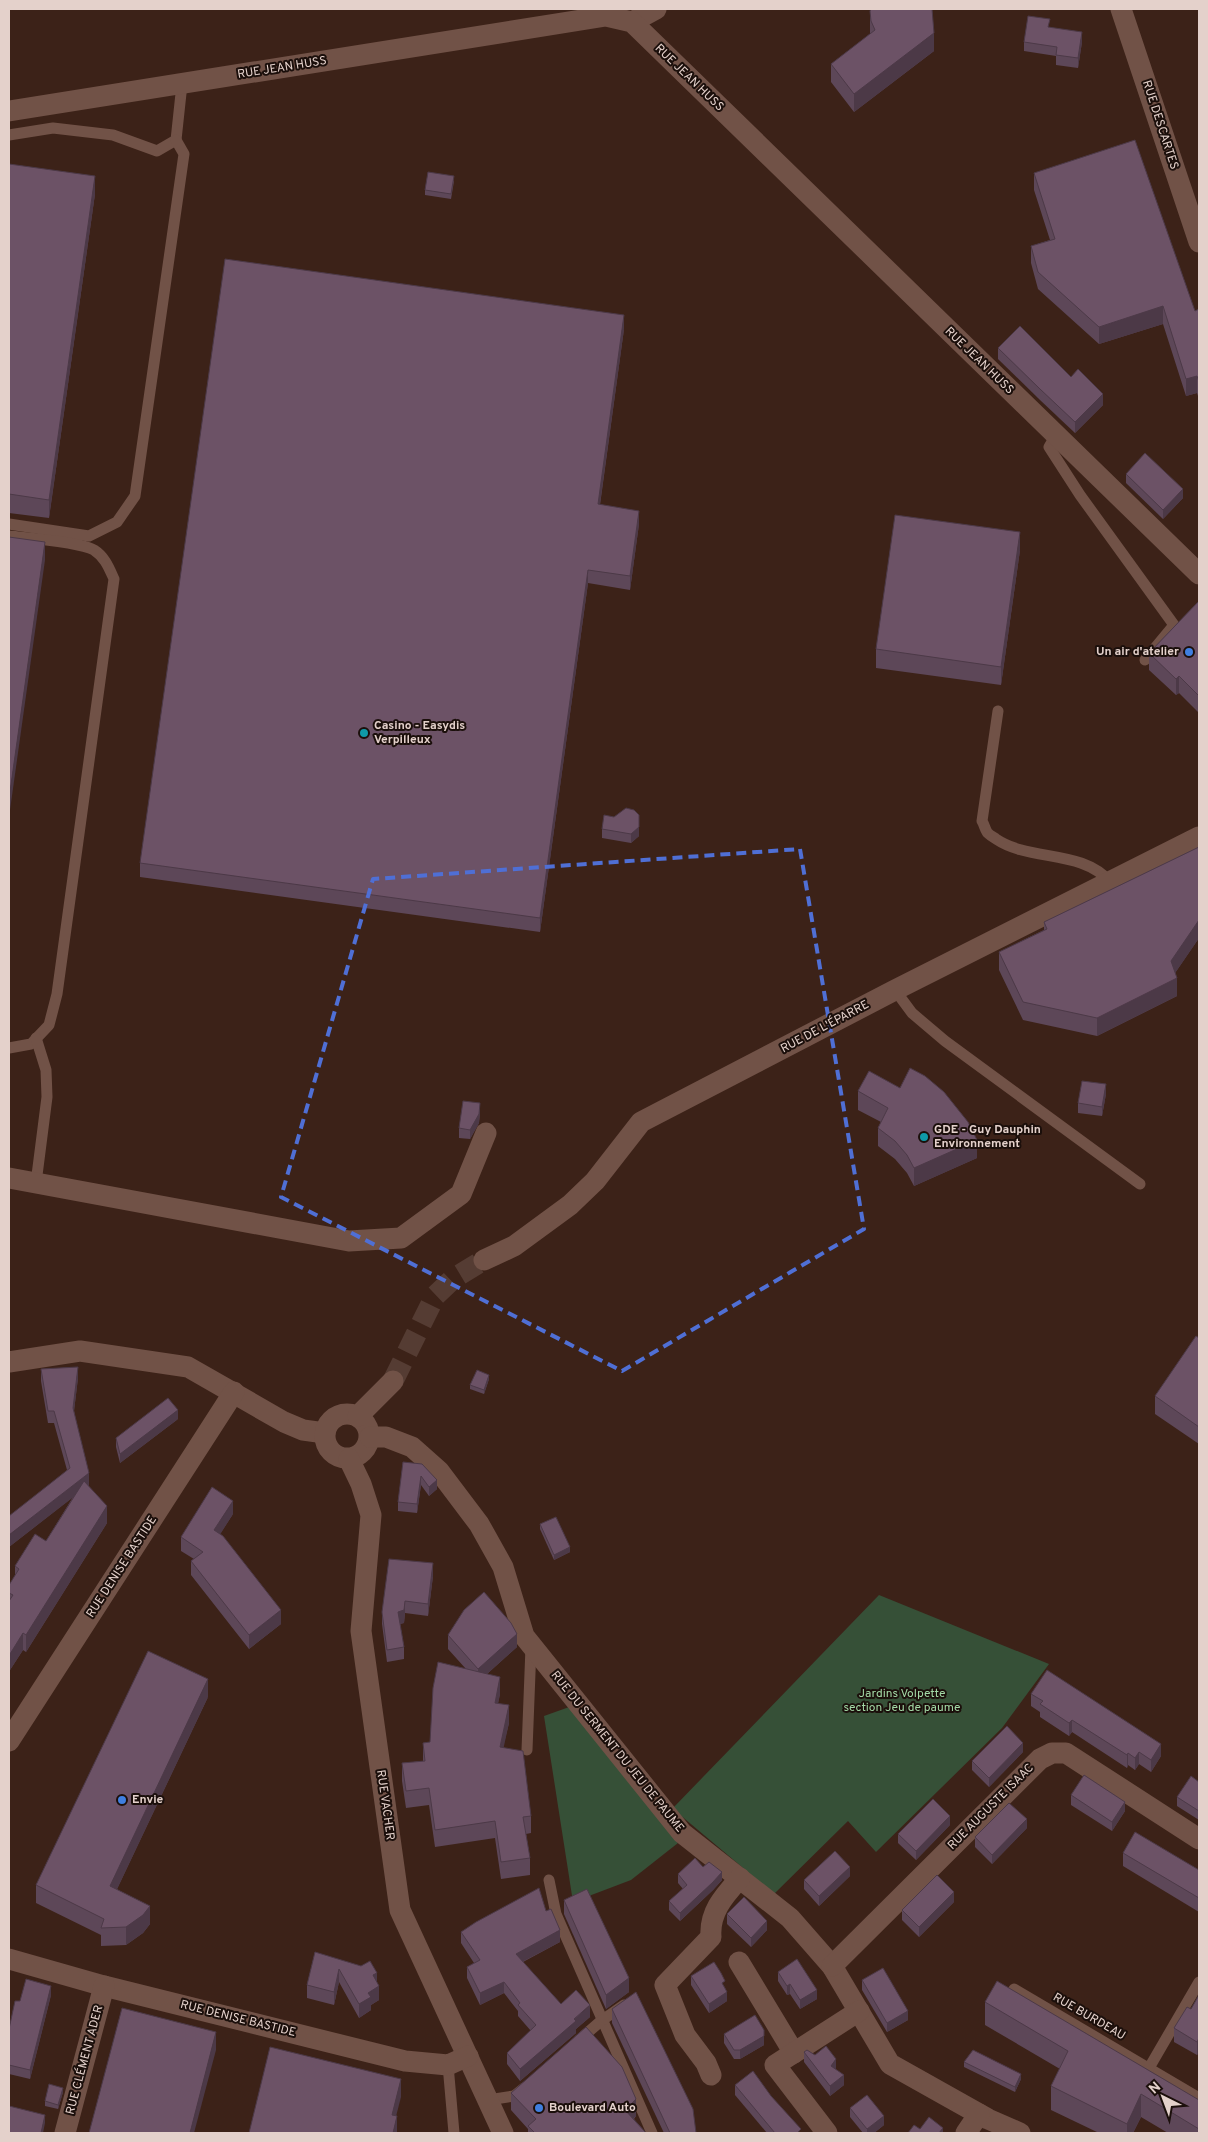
<svg xmlns="http://www.w3.org/2000/svg" width="1208" height="2142" font-family="Overpass,sans-serif">
  <style>
    .green { fill: #365037 }
    .lines { fill: none; stroke-linecap: round; stroke-linejoin: round }
    .street-tunnel { stroke: #553c33; stroke-width: 21; stroke-dasharray: 21 11; stroke-linecap: butt }
    .lane { stroke: #715247; stroke-width: 11 }
    .street { stroke: #715247; stroke-width: 21 }
    .wall { fill: #5d4758 }
    .shaded-wall { fill: #4c3947 }
    .building { fill: #6c5266; stroke: #4c3947 }
    .marked { fill: none; stroke: #4f6fd5; stroke-width: 4; stroke-dasharray: 10 6; stroke-linejoin: round }
    .shop-dot { fill: #3f7fe0; stroke: #1b0f0b; stroke-width: 2 }
    .culture-dot { fill: #0f9aa8; stroke: #1b0f0b; stroke-width: 2 }
    .labels { text-anchor: middle; dominant-baseline: central; stroke-width: 4; stroke-linejoin: round; paint-order: stroke }
    .street-label { font-size: 12px; fill: #e4d1cb; stroke: #1b0f0b }
    .poi-label { font-size: 12px; font-weight: bold; fill: #e4d1cb; stroke: #1b0f0b; text-anchor: start }
    .park-label { font-size: 12px; fill: #a3d9a6; stroke: #1b0f0b }
  </style>
  <rect width="100%" height="100%" fill="#3c2218"/>
  <g class="green">
    <path d="M879 1595 1049 1664 1002 1728 876 1852 848 1821 774 1894 679 1814 674 1807Z"/>
    <path d="M572 1706 678 1843 631 1880 573 1902 544 1716Z"/>
  </g>
  <g class="lines">
    <path class="street-tunnel" d="M393 1381 435 1296 454 1278 484 1260"/>
    <g class="lane">
      <path d="M9 135 53 128 113 135 157 151 176 140 182 84"/>
      <path d="M1056 435 1049 447 1080 495 1174 625 1145 660"/>
      <path d="M9 524 89 536 117 522 135 496 184 154 176 140"/>
      <path d="M9 536C28 538 80 542 94 550 105 557 109 568 114 579L57 994 49 1025 31 1044 9 1048"/>
      <path d="M998 711 982 821C984 824 985 829 987 832 988 834 993 837 996 839 1030 862 1082 849 1110 882"/>
      <path d="M895 990 912 1013 945 1041 1140 1184"/>
      <path d="M36 1183 47 1097 46 1070 36 1038"/>
      <path d="M527 1750 531 1647"/>
      <path d="M549 1880 556 1914 652 2133"/>
      <path d="M1014 1989 1199 2098"/>
      <path d="M579 2040 601 2021 624 2005"/>
      <path d="M448 2065 454 2133"/>
      <path d="M1149 2068 1199 1982"/>
      <path d="M488 2100 514 2096 524 2088"/>
    </g>
    <g class="street">
      <path d="M1121 9 1199 242"/>
      <path d="M632 22 656 9"/>
      <path d="M9 111 606 16 632 22 1199 574"/>
      <path d="M9 1178 349 1241 401 1238 461 1194 486 1133"/>
      <path d="M484 1260 514 1246 570 1205 595 1181 641 1122 895 990 1199 837"/>
      <path d="M9 1362 80 1351 188 1367 284 1422 303 1430 325 1433"/>
      <circle cx="347" cy="1436" r="22"/>
      <path d="M358 1416 393 1381"/>
      <path d="M370 1437H386L412 1447 439 1471 479 1524 503 1567 524 1636 682 1833 790 1918 832 1966 890 2064 988 2119 1020 2133"/>
      <path d="M349 1459 361 1484 371 1515 361 1631 400 1910 503 2133"/>
      <path d="M9 1741 234 1392"/>
      <path d="M9 1959 104 1986 405 2061 448 2065 468 2056"/>
      <path d="M739 1962 794 2053"/>
      <path d="M832 1966 1040 1759 1052 1753H1066L1199 1839"/>
      <path d="M711 2075 706 2063 685 2035 665 1985 711 1937C709 1912 724 1896 740 1878"/>
      <path d="M65 2133 104 1986"/>
      <path d="M827 2133 775 2065 859 2011"/>
      <path d="M966 2133 979 2114"/>
    </g>
  </g>
  <g class="wall">
    <path d="M870 11 934 51 854 112 831 82V64L870 34Z"/>
    <path d="M1050 27 1082 42 1078 68 1056 65V56L1024 51V42Z"/>
    <path d="M9 164 95 194 49 518 9 513Z"/>
    <path d="M1034 173 1195 311 1199 309V399L1197 393 1186 396 1163 324 1099 344 1038 289 1031 263V246L1050 240 1034 190Z"/>
    <path d="M454 181 451 199 425 195V190Z"/>
    <path d="M624 329 600 505 639 524 630 590 588 583 540 932 140 877V863Z"/>
    <path d="M998 348 1071 377 1103 405 1075 433 1040 400 998 359Z"/>
    <path d="M1126 474 1183 498 1163 519 1126 483Z"/>
    <path d="M1020 550 1001 685 876 668V649Z"/>
    <path d="M1199 601V713L1179 693 1176 695 1149 670V653Z"/>
    <path d="M639 827V836L631 843 602 838V829Z"/>
    <path d="M1199 847V938L1175 973 1177 996 1097 1036 1023 1020 999 970V952L1044 930V922Z"/>
    <path d="M869 1071 977 1158 914 1186 907 1173 895 1159 878 1146V1128L881 1122 858 1110V1091Z"/>
    <path d="M1106 1094 1102 1116 1078 1113V1103Z"/>
    <path d="M480 1112 479 1123 470 1139 459 1138V1128Z"/>
    <path d="M1199 1338V1444L1155 1414V1396Z"/>
    <path d="M41 1369 78 1378 74 1411 89 1485 88 1486 107 1523 26 1652 23 1650 10 1670H9V1585L15 1576V1566L46 1541 73 1497 9 1547 67 1470 54 1423H48L41 1381Z"/>
    <path d="M489 1379 484 1394 470 1389V1385Z"/>
    <path d="M178 1419 120 1463 116 1447V1438Z"/>
    <path d="M403 1462 437 1489 429 1496 421 1485 417 1513 398 1511V1502Z"/>
    <path d="M233 1514 220 1534 281 1624 249 1649 191 1575V1561L194 1559 181 1551V1537Z"/>
    <path d="M540 1524 570 1552 554 1560 540 1529Z"/>
    <path d="M433 1576 428 1616 405 1613 404 1623 400 1624 404 1647V1659L387 1662 382 1624V1612Z"/>
    <path d="M448 1635 517 1647 487 1674 500 1694 498 1703 509 1723 503 1747 531 1816V1833L526 1834 530 1858V1875L501 1879 495 1838 435 1847 429 1805 406 1808 402 1781V1763L423 1761V1743L430 1742 466 1669 448 1649Z"/>
    <path d="M1031 1694 1161 1756 1151 1772 1139 1764 1135 1770 1128 1765 1127 1768 1072 1732 1069 1736 1040 1717V1712L1031 1706Z"/>
    <path d="M208 1697 117 1889 150 1924 143 1933 126 1945 101 1946V1935L36 1903V1885Z"/>
    <path d="M1023 1752 989 1787 972 1770V1761Z"/>
    <path d="M1199 1782V1820L1177 1806V1797Z"/>
    <path d="M1071 1795 1125 1811 1112 1831 1071 1805Z"/>
    <path d="M950 1825 916 1860 898 1843V1834Z"/>
    <path d="M1027 1828 992 1864 975 1847V1837Z"/>
    <path d="M1123 1853 1199 1870V1912L1123 1866Z"/>
    <path d="M703 1867 722 1880 713 1890 680 1921 669 1910V1901L683 1889 678 1883V1874Z"/>
    <path d="M850 1876 819 1906 804 1889V1880Z"/>
    <path d="M564 1900 629 1992 606 2009 564 1914Z"/>
    <path d="M954 1902 919 1937 902 1920V1910Z"/>
    <path d="M546 1911 560 1942 523 1962 561 2004 590 2017 576 2029V2033L520 2081 507 2064V2053L531 2031 518 2016V2011L504 1993 480 2005 467 1978V1967L474 1963 461 1943V1932Z"/>
    <path d="M727 1914 767 1930 751 1947 727 1924Z"/>
    <path d="M315 1952 377 1983 379 2000 371 2005V2010L359 2018 339 1982 334 2005 307 1998V1985Z"/>
    <path d="M778 1972 817 1999 800 2009 790 1994 787 1995 778 1981Z"/>
    <path d="M691 1976 725 1987 727 2001 709 2013 691 1985Z"/>
    <path d="M862 1980 908 2020 887 2032 862 1990Z"/>
    <path d="M51 1995 30 2079 9 2074V2029L20 2001Z"/>
    <path d="M1199 1995V2052L1197 2055 1174 2042V2028L1191 2009Z"/>
    <path d="M985 2002 1199 2100V2133H1168L1141 2117 1133 2133H1099L1051 2110V2086L1060 2069 985 2025Z"/>
    <path d="M612 2009 696 2133H664L612 2023Z"/>
    <path d="M724 2034 764 2045 740 2059H734L724 2043Z"/>
    <path d="M804 2052 836 2068 835 2069 844 2085 830 2096 804 2062Z"/>
    <path d="M964 2062 1021 2079 1015 2092 964 2067Z"/>
    <path d="M735 2085 801 2133H767L735 2095Z"/>
    <path d="M63 2092 58 2109 45 2106V2101Z"/>
    <path d="M511 2093 636 2116 634 2119 646 2133H528V2129L511 2110Z"/>
    <path d="M850 2108 884 2125 874 2133H863L850 2117Z"/>
  </g>
  <g class="shaded-wall">
    <path d="M1082 32V42L1078 68V58Z"/>
    <path d="M934 33V51L854 112V94Z"/>
    <path d="M95 176V194L49 518V500Z"/>
    <path d="M1163 306V324L1099 344V327Z"/>
    <path d="M624 315V329L598 518V504Z"/>
    <path d="M1197 376V393L1186 396V379Z"/>
    <path d="M1103 394V405L1075 433V422Z"/>
    <path d="M1183 489V498L1163 519V510Z"/>
    <path d="M639 511V524L630 590V576Z"/>
    <path d="M1020 532V550L1001 685V667Z"/>
    <path d="M45 542V560L9 817V799Z"/>
    <path d="M588 570V583L540 932V918Z"/>
    <path d="M1179 676V693L1176 695V679Z"/>
    <path d="M639 827V836L631 843V834Z"/>
    <path d="M1199 920V938L1171 979V961Z"/>
    <path d="M1177 978V996L1097 1036V1018Z"/>
    <path d="M1106 1084V1094L1102 1116V1107Z"/>
    <path d="M480 1103V1112L479 1123 470 1139V1130Z"/>
    <path d="M977 1140V1158L914 1186V1168Z"/>
    <path d="M78 1367V1378L73 1419V1408Z"/>
    <path d="M489 1375V1379L484 1394V1390Z"/>
    <path d="M178 1410V1419L120 1463V1454Z"/>
    <path d="M89 1473V1485L9 1547V1535Z"/>
    <path d="M421 1476V1485L417 1513V1504Z"/>
    <path d="M437 1480V1489L429 1496V1487Z"/>
    <path d="M233 1501V1514L214 1544V1530Z"/>
    <path d="M107 1506V1523L26 1652V1635Z"/>
    <path d="M570 1547V1552L554 1560V1555Z"/>
    <path d="M433 1563V1576L428 1616V1604Z"/>
    <path d="M405 1601V1613L404 1623 398 1624V1612Z"/>
    <path d="M281 1610V1624L249 1649V1635Z"/>
    <path d="M23 1633V1650L10 1670V1654Z"/>
    <path d="M517 1634V1647L478 1682V1669Z"/>
    <path d="M500 1677V1694L495 1720V1703Z"/>
    <path d="M208 1679V1697L110 1904V1886Z"/>
    <path d="M509 1705V1723L500 1764V1747Z"/>
    <path d="M1072 1720V1732L1069 1736V1723Z"/>
    <path d="M1023 1743V1752L989 1787V1778Z"/>
    <path d="M1161 1744V1756L1151 1772V1760Z"/>
    <path d="M1139 1752V1764L1135 1770V1758Z"/>
    <path d="M1128 1753V1765L1127 1768V1755Z"/>
    <path d="M1125 1802V1811L1112 1831V1822Z"/>
    <path d="M950 1816V1825L916 1860V1851Z"/>
    <path d="M1027 1819V1828L992 1864V1855Z"/>
    <path d="M850 1867V1876L819 1906V1896Z"/>
    <path d="M722 1872V1880L713 1890 680 1921V1913Z"/>
    <path d="M954 1892V1902L919 1937V1927Z"/>
    <path d="M150 1906V1924L143 1933 126 1945V1927Z"/>
    <path d="M767 1921V1930L751 1947V1938Z"/>
    <path d="M560 1930V1942L516 1965V1954Z"/>
    <path d="M339 1969V1982L334 2005V1992Z"/>
    <path d="M377 1973V1986L373 1975Z"/>
    <path d="M629 1978V1992L606 2009V1995Z"/>
    <path d="M504 1982V1993L480 2005V1993Z"/>
    <path d="M790 1984V1994L787 1995V1986Z"/>
    <path d="M51 1986V1995L30 2079V2070Z"/>
    <path d="M379 1986V2000L371 2005V2010L359 2018V2004L368 1993Z"/>
    <path d="M817 1990V1999L800 2009V2000Z"/>
    <path d="M727 1992V2001L709 2013V2004Z"/>
    <path d="M590 2005V2017L576 2029V2033L520 2081V2069Z"/>
    <path d="M908 2011V2020L887 2032V2023Z"/>
    <path d="M216 2032V2050L194 2133H190Z"/>
    <path d="M764 2036V2045L740 2059V2050Z"/>
    <path d="M1199 2038V2052L1197 2055V2042Z"/>
    <path d="M836 2059V2068L831 2076V2066Z"/>
    <path d="M1021 2074V2079L1015 2092V2087Z"/>
    <path d="M844 2075V2085L830 2096V2086Z"/>
    <path d="M401 2079V2097L392 2132V2115Z"/>
    <path d="M63 2088V2092L58 2109V2105Z"/>
    <path d="M1141 2094V2117L1133 2133H1127V2124Z"/>
    <path d="M636 2099V2116L625 2126V2110Z"/>
    <path d="M45 2115V2123L43 2133H41Z"/>
    <path d="M397 2116V2133H393Z"/>
    <path d="M884 2116V2125L874 2133H867V2129Z"/>
    <path d="M943 2128V2133H939Z"/>
  </g>
  <g class="building">
    <path d="M871 9H932L934 33 854 94 831 64 875 30 871 21 870 11Z"/>
    <path d="M1028 16 1050 19 1048 27 1082 32 1078 58 1056 55 1057 47 1024 42Z"/>
    <path d="M1135 140 1195 311 1199 309V382L1197 376 1186 379 1163 306 1099 327 1038 272 1031 246 1055 239 1034 173Z"/>
    <path d="M9 164 95 176 49 500 9 494Z"/>
    <path d="M428 172 454 176 451 194 425 190Z"/>
    <path d="M225 259 624 315 598 504 639 511 630 576 588 570 540 918 140 863Z"/>
    <path d="M1020 326 1071 377 1078 369 1103 394 1075 422 1040 389 998 348Z"/>
    <path d="M1145 453 1183 489 1163 510 1126 474Z"/>
    <path d="M895 515 1020 532 1001 667 876 649Z"/>
    <path d="M9 537 45 542 9 799Z"/>
    <path d="M1199 601V696L1179 676 1176 679 1149 653Z"/>
    <path d="M626 808 634 810 639 815V827L631 834 602 829 604 815 614 817Z"/>
    <path d="M1199 847V920L1171 961 1177 978 1097 1018 1023 1002 999 952 1047 929 1044 922Z"/>
    <path d="M910 1068 925 1076 944 1092 968 1122 977 1140 914 1168 907 1155 895 1141 878 1128 888 1108 858 1091 869 1071 900 1088Z"/>
    <path d="M1082 1081 1106 1084 1102 1107 1078 1103Z"/>
    <path d="M463 1101 480 1103 479 1114 470 1130 459 1128Z"/>
    <path d="M1196 1336 1199 1338V1427L1155 1396Z"/>
    <path d="M78 1367 73 1408 89 1473 9 1535V1516L70 1468 54 1411H48L41 1369Z"/>
    <path d="M477 1370 489 1375 484 1390 470 1385Z"/>
    <path d="M168 1398 178 1410 120 1454 116 1438Z"/>
    <path d="M403 1462 422 1464 437 1480 429 1487 421 1476 417 1504 398 1502Z"/>
    <path d="M84 1481 107 1506 26 1635 23 1633 10 1654 9 1653V1601L13 1595 9 1593V1585L19 1569 15 1566 35 1534 46 1541Z"/>
    <path d="M212 1487 233 1501 214 1530 223 1536 281 1610 249 1635 191 1561 203 1552 181 1537Z"/>
    <path d="M556 1517 570 1547 554 1555 540 1524Z"/>
    <path d="M389 1559 433 1563 428 1604 405 1601 404 1610 398 1612 404 1647 387 1650 382 1612Z"/>
    <path d="M484 1592 511 1623 517 1634 478 1669 448 1635 464 1610Z"/>
    <path d="M148 1651 208 1679 110 1886 150 1906 143 1915 126 1927 101 1928 104 1919 36 1885Z"/>
    <path d="M438 1662 500 1677 495 1703 509 1705 500 1747 523 1751 531 1816 523 1817 530 1858 501 1862 495 1821 435 1830 429 1788 406 1791 402 1763 425 1761 423 1743 430 1742 433 1688Z"/>
    <path d="M1047 1670 1161 1744 1151 1760 1139 1752 1135 1758 1128 1753 1127 1755 1072 1720 1069 1723 1040 1704 1043 1701 1031 1694Z"/>
    <path d="M1007 1726 1023 1743 989 1778 972 1761Z"/>
    <path d="M1084 1775 1125 1802 1112 1822 1071 1795Z"/>
    <path d="M1191 1776 1199 1782V1811L1177 1797Z"/>
    <path d="M933 1799 950 1816 916 1851 898 1834Z"/>
    <path d="M1009 1803 1027 1819 992 1855 975 1837Z"/>
    <path d="M1135 1832 1199 1870V1898L1123 1853Z"/>
    <path d="M835 1851 850 1867 819 1896 804 1880Z"/>
    <path d="M695 1858 703 1867 709 1862 722 1872 713 1882 680 1913 669 1901 687 1885 678 1874Z"/>
    <path d="M937 1875 954 1892 919 1927 902 1910Z"/>
    <path d="M539 1888 546 1911 551 1909 560 1930 516 1954 561 2004 576 1990 590 2005 574 2019 576 2021 520 2069 507 2053 536 2025 518 2005 520 2003 504 1982 480 1993 467 1967 480 1960 461 1932 476 1922Z"/>
    <path d="M587 1889 629 1978 606 1995 564 1900Z"/>
    <path d="M744 1897 767 1921 751 1938 727 1914Z"/>
    <path d="M315 1952 361 1966 370 1961 377 1973 373 1975 379 1986 368 1993 371 1997 359 2004 339 1969 334 1992 307 1985Z"/>
    <path d="M797 1959 817 1990 800 2000 790 1984 787 1986 778 1972Z"/>
    <path d="M714 1962 721 1973 725 1981 722 1983 727 1992 709 2004 691 1976Z"/>
    <path d="M883 1968 908 2011 887 2023 862 1980Z"/>
    <path d="M26 1979 51 1986 30 2070 9 2065V2029L15 2001H20Z"/>
    <path d="M997 1981 1199 2100V2129L1141 2094 1127 2124 1051 2086 1068 2051 985 2002Z"/>
    <path d="M636 1992 693 2109 696 2133H670L612 2009Z"/>
    <path d="M1199 1995V2038L1197 2042 1174 2028 1187 2007 1191 2009Z"/>
    <path d="M122 2008 216 2032 190 2133H89Z"/>
    <path d="M755 2015 764 2030V2036L740 2050H734L724 2034Z"/>
    <path d="M586 2027 622 2067 636 2099 625 2110 646 2133H535L528 2126 536 2119 511 2093Z"/>
    <path d="M826 2046 836 2059 831 2066 844 2075 830 2086 804 2052 807 2050 815 2055Z"/>
    <path d="M270 2047 401 2079 392 2115 397 2116 393 2133H249Z"/>
    <path d="M973 2050 1021 2074 1015 2087 964 2062Z"/>
    <path d="M753 2071 771 2096 801 2129 798 2132 799 2133H775L735 2085Z"/>
    <path d="M49 2084 63 2088 58 2105 45 2101Z"/>
    <path d="M867 2095 884 2116 867 2129 850 2108Z"/>
    <path d="M9 2106 45 2115 41 2133H9Z"/>
    <path d="M929 2117 943 2128 939 2133H908L914 2125 920 2129Z"/>
  </g>
  <path class="marked" d="M800 849 864 1229 622 1371 281 1197 373 879Z"/>
  <g class="shop-dot">
    <circle cx="1189" cy="652" r="5"/>
    <circle cx="122" cy="1800" r="5"/>
    <circle cx="539" cy="2108" r="5"/>
  </g>
  <g class="culture-dot">
    <circle cx="364" cy="733" r="5"/>
    <circle cx="924" cy="1137" r="5"/>
  </g>
  <g class="labels">
    <g class="street-label">
      <text transform="translate(282 68) rotate(-9)">RUE JEAN HUSS</text>
      <text transform="translate(689 78) rotate(44)">RUE JEAN HUSS</text>
      <text transform="translate(1160 125) rotate(72)">RUE DESCARTES</text>
      <text transform="translate(979 361) rotate(44)">RUE JEAN HUSS</text>
      <text transform="translate(825 1027) rotate(-28)">RUE DE L'ÉPARRE</text>
      <text transform="translate(122 1567) rotate(-57)">RUE DENISE BASTIDE</text>
      <text transform="translate(617 1752) rotate(51)">RUE DU SERMENT DU JEU DE PAUME</text>
      <text transform="translate(385 1805) rotate(82)">RUE VACHER</text>
      <text transform="translate(991 1807) rotate(-45)">RUE AUGUSTE ISAAC</text>
      <text transform="translate(1089 2017) rotate(30)">RUE BURDEAU</text>
      <text transform="translate(238 2019) rotate(14)">RUE DENISE BASTIDE</text>
      <text transform="translate(85 2060) rotate(-75)">RUE CLÉMENT ADER</text>
    </g>
    <g class="poi-label">
      <text x="1179" y="652" text-anchor="end">Un air d'atelier</text>
      <text x="374" y="726">Casino - Easydis<tspan x="374" dy="14">Verpilleux</tspan></text>
      <text x="934" y="1130">GDE - Guy Dauphin<tspan x="934" dy="14">Environnement</tspan></text>
      <text x="132" y="1800">Envie</text>
      <text x="549" y="2108">Boulevard Auto</text>
    </g>
    <g class="park-label">
      <text x="902" y="1694">Jardins Volpette<tspan x="902" dy="14">section Jeu de paume</tspan></text>
    </g>
  </g>
  <rect width="1208" height="2142" fill="none" stroke="#e4d1cb" stroke-width="20"/>
  <g transform="translate(1163 2097) rotate(318)" stroke="#1b0f0b" stroke-width="4" paint-order="stroke">
  <path d="M0-4L9 19L0 12L-9 19Z" fill="#e4d1cb"/>
  <text y="-8" font-size="14" font-weight="bold" text-anchor="middle" fill="#e4d1cb">N</text>
  </g>
</svg>
